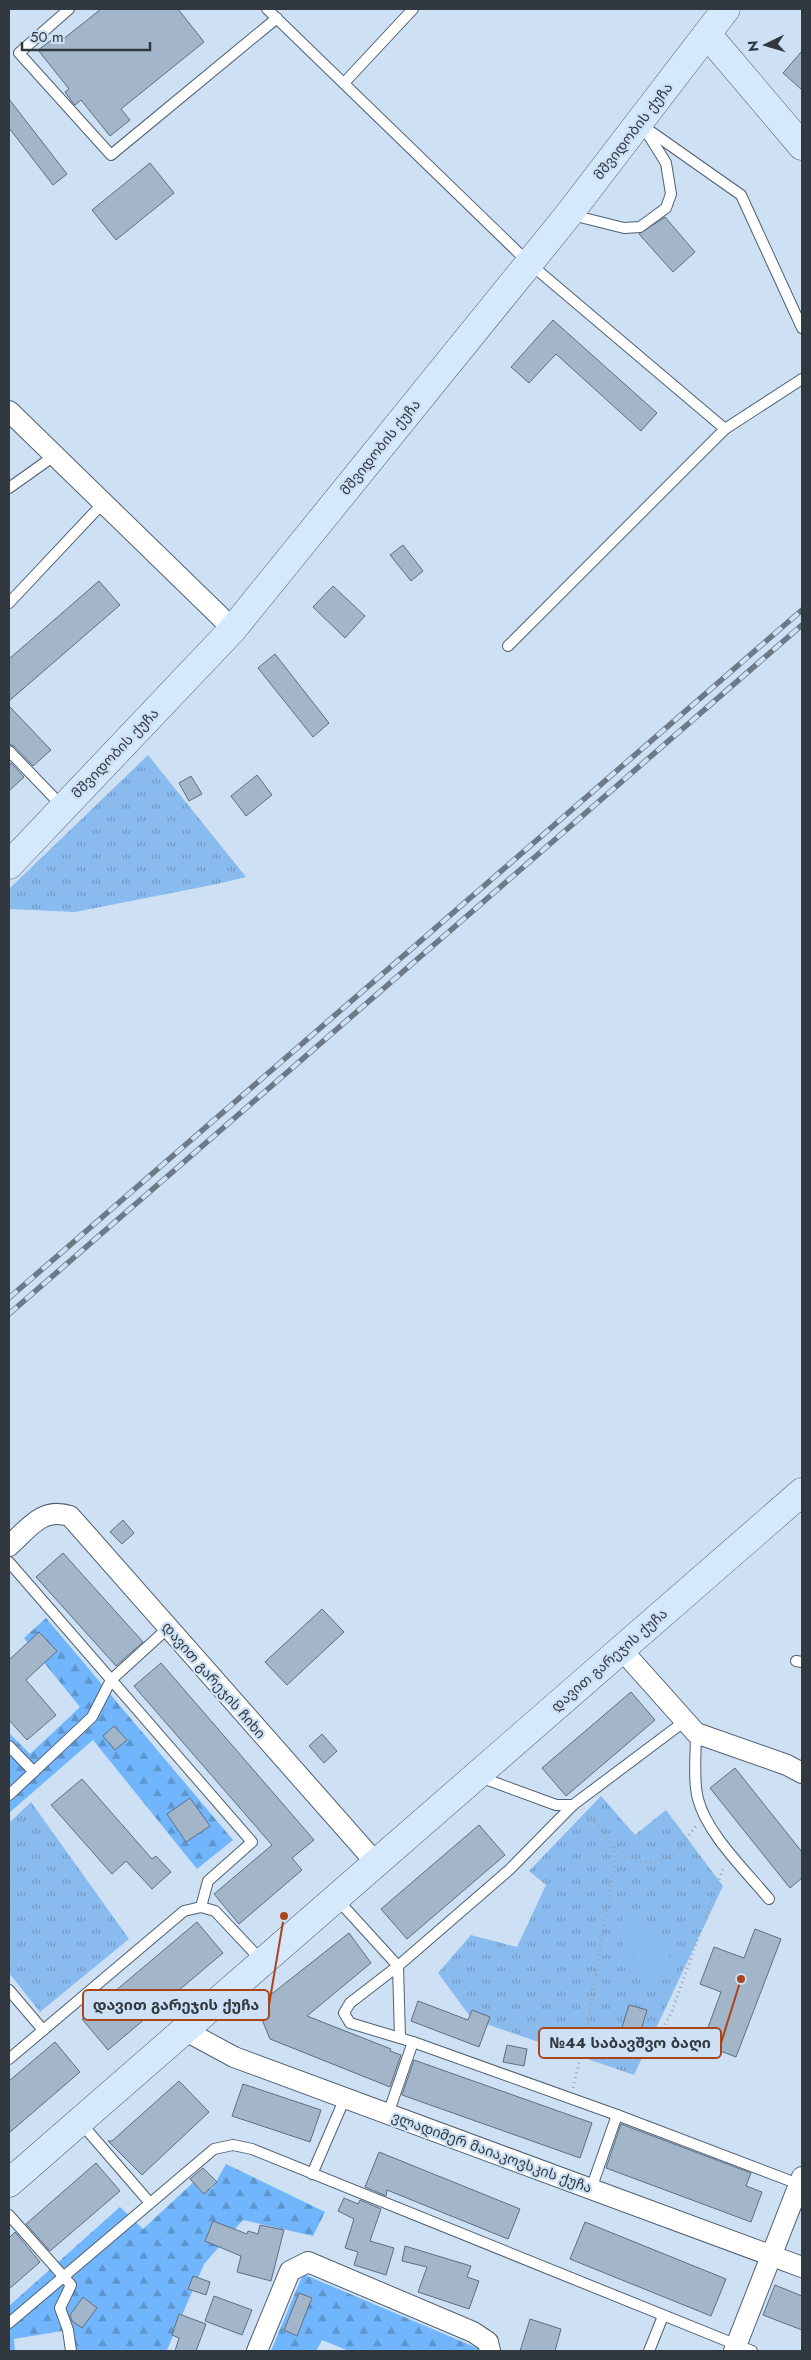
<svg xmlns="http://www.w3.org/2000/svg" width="811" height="2360" font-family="Jost,'Noto Sans Georgian',sans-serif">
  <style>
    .grass { fill: url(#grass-tufts) }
    .forest { fill: url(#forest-firs) }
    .pitch { fill: #8abbef }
    .building { fill: #a3b5c8; stroke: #5e6e80 }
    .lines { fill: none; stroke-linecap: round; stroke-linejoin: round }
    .lane-casing { stroke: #506071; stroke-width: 12 }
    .street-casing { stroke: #506071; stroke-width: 22 }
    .secondary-casing { stroke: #506071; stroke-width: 29 }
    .path { stroke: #98a6b6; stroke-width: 3; stroke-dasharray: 1 4; stroke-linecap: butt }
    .lane { stroke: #fff; stroke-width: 10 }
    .street { stroke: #fff; stroke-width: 20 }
    .secondary { stroke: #d5e9fd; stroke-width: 28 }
    .rail-casing { stroke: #6e7986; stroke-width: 5.5 }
    .rail { stroke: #cee0f4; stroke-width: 4; stroke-dasharray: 11; stroke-linecap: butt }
    .labels { text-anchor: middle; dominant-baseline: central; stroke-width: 4.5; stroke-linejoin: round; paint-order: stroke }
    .street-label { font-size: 14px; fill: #313840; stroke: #cee0f4 }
    .leader { fill: none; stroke: #aa441b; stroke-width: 2 }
    .callout-dot { fill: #aa441b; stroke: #cee0f4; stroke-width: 2 }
    .callout { fill: #cee0f4; stroke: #aa441b; stroke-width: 2 }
    .callout-label { font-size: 15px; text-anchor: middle; font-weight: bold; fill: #313840 }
  </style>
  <defs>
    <pattern id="grass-tufts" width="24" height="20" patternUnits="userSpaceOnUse" patternTransform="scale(1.25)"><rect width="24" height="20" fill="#8abbef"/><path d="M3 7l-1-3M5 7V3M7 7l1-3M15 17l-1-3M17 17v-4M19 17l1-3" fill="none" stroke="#7199c3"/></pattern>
    <pattern id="forest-firs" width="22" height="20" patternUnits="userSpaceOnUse" patternTransform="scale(1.25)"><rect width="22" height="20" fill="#71b6fd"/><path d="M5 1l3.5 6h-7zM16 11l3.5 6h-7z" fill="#5d95ce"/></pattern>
  </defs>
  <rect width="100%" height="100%" fill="#cee0f4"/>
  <g class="grass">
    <path d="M148 755 246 877 217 884 75 912 9 909V889Z"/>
    <path d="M601 1796 635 1835 666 1810 723 1886 634 2075 472 2019 438 1973 471 1935 517 1947 546 1885 529 1871Z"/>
    <path d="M31 1802 129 1939 40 2012 9 1973V1823Z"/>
  </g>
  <g class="forest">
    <path d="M46 1618 233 1840 197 1869 93 1740 9 1813V1733L30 1754 80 1707 24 1638Z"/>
    <path d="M226 2164 325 2212 313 2236 243 2220 204 2264 167 2350 169 2351H72L68 2330 14 2339 15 2351H9V2306L120 2207 143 2229 197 2179 212 2189Z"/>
    <path d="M303 2274 482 2350V2351H349L322 2340 316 2351H271Z"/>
  </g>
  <path class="pitch" d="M635 1910 676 1965 652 1983 611 1928Z"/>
  <g class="building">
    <path d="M101 9H178L204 42 121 109 130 120 110 136 81 100 75 105 73 103 65 92 69 89 38 50 58 35 62 40Z"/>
    <path d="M802 51V90L783 73Z"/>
    <path d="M9 99 67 174 53 185 9 128Z"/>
    <path d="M150 163 174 193 116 240 92 210Z"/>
    <path d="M665 217 695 252 673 272 639 234Z"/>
    <path d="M553 320 657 413 641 431 556 354 529 383 511 367Z"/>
    <path d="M403 545 423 571 411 581 390 555Z"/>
    <path d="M99 581 120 605 9 701V659Z"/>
    <path d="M333 586 365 616 345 638 313 607Z"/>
    <path d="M275 654 329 723 313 737 258 668Z"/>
    <path d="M9 706 51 750 33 766 14 746 9 744Z"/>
    <path d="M11 763 24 777 9 791V766Z"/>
    <path d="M257 775 272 795 246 816 231 796Z"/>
    <path d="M191 776 202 794 189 801 179 783Z"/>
    <path d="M123 1520 134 1533 122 1544 110 1532Z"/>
    <path d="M63 1553 143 1642 116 1666 36 1577Z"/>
    <path d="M322 1609 344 1632 287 1685 265 1662Z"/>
    <path d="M39 1632 57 1651 26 1680 56 1715 27 1740 9 1720V1660Z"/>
    <path d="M161 1663 314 1840 292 1858 302 1870 239 1924 214 1894 272 1845 134 1686Z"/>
    <path d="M631 1692 655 1720 566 1796 542 1768Z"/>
    <path d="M114 1726 127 1740 115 1750 103 1736Z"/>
    <path d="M322 1734 337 1751 324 1763 309 1746Z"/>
    <path d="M735 1768 802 1852V1878L790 1888 710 1788Z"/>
    <path d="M82 1779 152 1859 156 1856 171 1872 152 1889 126 1861 112 1874 51 1805Z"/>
    <path d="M190 1798 210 1826 186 1842 167 1814Z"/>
    <path d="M479 1825 505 1855 407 1939 381 1909Z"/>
    <path d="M197 1922 223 1953 108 2050 82 2019Z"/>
    <path d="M755 1929 781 1939 736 2057 702 2044 721 1992 700 1984 714 1947 744 1958Z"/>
    <path d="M349 1933 371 1963 307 2016 391 2049 390 2051 401 2055 390 2087 270 2039 263 2022 264 2000Z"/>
    <path d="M418 2001 468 2020 472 2010 490 2017 479 2047 411 2021Z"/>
    <path d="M629 2005 647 2010 638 2040 620 2034Z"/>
    <path d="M55 2042 80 2072 9 2133V2081Z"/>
    <path d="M507 2045 527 2049 524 2066 503 2062Z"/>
    <path d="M414 2060 592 2123 580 2158 402 2095Z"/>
    <path d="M179 2081 209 2112 142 2175 108 2141H112Z"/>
    <path d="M243 2084 321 2110 310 2142 232 2116Z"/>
    <path d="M621 2124 751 2173 746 2186 762 2192 751 2222 606 2168Z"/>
    <path d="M379 2152 520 2209 508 2239 387 2190 386 2196 365 2187Z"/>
    <path d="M96 2163 120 2191 50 2251 26 2224Z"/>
    <path d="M203 2168 217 2182 204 2194 190 2179Z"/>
    <path d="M344 2198 358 2204 360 2200 381 2209 370 2241 394 2248 386 2275 354 2265 358 2252 345 2248 354 2219 338 2211Z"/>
    <path d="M213 2221 247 2234 248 2231 258 2234 260 2225 284 2230 271 2281 237 2272 241 2256 205 2241Z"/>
    <path d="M585 2222 726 2279 711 2316 570 2259Z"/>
    <path d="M15 2232 40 2262 9 2289V2238Z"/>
    <path d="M405 2246 471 2266 467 2277 479 2281 469 2309 418 2292 427 2267 402 2261Z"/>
    <path d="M193 2276 210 2282 206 2295 188 2289Z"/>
    <path d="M775 2285 802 2296V2330L763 2315Z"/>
    <path d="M299 2293 312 2298 297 2336 284 2330Z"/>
    <path d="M214 2296 252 2310 242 2335 205 2321Z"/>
    <path d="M83 2297 97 2308 82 2328 72 2321 70 2315Z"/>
    <path d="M179 2314 206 2324 196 2351H175L179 2338 172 2335Z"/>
    <path d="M530 2319 561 2329 555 2351H520Z"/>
  </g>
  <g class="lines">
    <defs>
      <g id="lane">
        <path d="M69 9 19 53 111 155 277 18"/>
        <path d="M267 9 529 263 725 429 802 379"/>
        <path d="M344 83 413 9"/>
        <path d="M640 124 741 195 802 328"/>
        <path d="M572 215 624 228 640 227 666 208 671 194 666 163 646 131"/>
        <path d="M9 488 54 456"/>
        <path d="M9 603 103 503"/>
        <path d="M508 646 725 429"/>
        <path d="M9 751 63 807"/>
        <path d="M9 1562 252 1842 208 1881 201 1907"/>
        <path d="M796 1661 802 1662"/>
        <path d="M696 1733C696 1752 693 1781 698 1799 707 1834 746 1871 769 1899"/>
        <path d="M9 1746 34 1772"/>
        <path d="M480 1777 556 1805H573L685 1721"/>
        <path d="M9 1795 92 1717 111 1680 168 1628"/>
        <path d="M336 1898 398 1966 350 2003 344 2013 350 2023 413 2042 617 2115 801 2185"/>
        <path d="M9 1990 43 2030"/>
        <path d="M400 2038 398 1966 509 1870 573 1805"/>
        <path d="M9 2059 184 1911 201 1907 215 1911 262 1961"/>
        <path d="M388 2114 413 2042"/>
        <path d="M80 2122 150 2203"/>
        <path d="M312 2174 345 2098"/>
        <path d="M591 2189 617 2115"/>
        <path d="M9 2215 71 2285 60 2308 68 2330 71 2351"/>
        <path d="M9 2323 214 2149 233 2145 252 2149 752 2351"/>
        <path d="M649 2351 663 2316"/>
      </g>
      <g id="street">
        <path d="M9 411 233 629"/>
        <path d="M9 1546C29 1528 42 1507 70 1516L376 1863"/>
        <path d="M621 1649 696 1733 787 1765 802 1773"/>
        <path d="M184 2030 234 2057 802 2267"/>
        <path d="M257 2351 290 2271 308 2262 473 2332 488 2342 490 2351"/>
        <path d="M734 2351 802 2177"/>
      </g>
      <g id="secondary">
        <path d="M707 34 802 146"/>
        <path d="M9 865 233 629 569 214 726 9"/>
        <path d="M9 2183 802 1492"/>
      </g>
    </defs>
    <use href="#lane" class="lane-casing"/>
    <use href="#street" class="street-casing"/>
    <use href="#secondary" class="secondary-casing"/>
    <g class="path">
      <path d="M614 1847C639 1864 641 1864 671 1858L696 1826"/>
      <path d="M584 2042 623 2053 637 2050 657 2041 672 2011 724 1866"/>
      <path d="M573 2088 584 2042 615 1861C613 1838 601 1827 584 1813"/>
    </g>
    <use href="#lane" class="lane"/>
    <use href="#street" class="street"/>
    <use href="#secondary" class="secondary"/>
    <defs>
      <g id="rail">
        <path d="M9 1298 802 610"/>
        <path d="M9 1314 802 625"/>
      </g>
    </defs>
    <use href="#rail" class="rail-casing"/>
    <use href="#rail" class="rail"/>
  </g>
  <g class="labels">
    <g class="street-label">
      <text transform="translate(633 131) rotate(-52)">მშვიდობის ქუჩა</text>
      <text transform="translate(380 447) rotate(-51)">მშვიდობის ქუჩა</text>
      <text transform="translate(115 753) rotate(-46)">მშვიდობის ქუჩა</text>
      <text transform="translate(609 1660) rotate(-41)">დავით გარეჯის ქუჩა</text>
      <text transform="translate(214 1680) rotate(49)">დავით გარეჯის ჩიხი</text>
      <text transform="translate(492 2152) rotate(20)">ვლადიმერ მაიაკოვსკის ქუჩა</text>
    </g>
  </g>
  <path class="leader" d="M284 1916L269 2005M741 1979L721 2043"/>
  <g class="callout-dot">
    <circle cx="284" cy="1916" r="5"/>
    <circle cx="741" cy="1979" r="5"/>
  </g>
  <g class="callout">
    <rect x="83" y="1990" width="186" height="30" rx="5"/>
    <rect x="539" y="2028" width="182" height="30" rx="5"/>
  </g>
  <g class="callout-label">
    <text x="176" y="2010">დავით გარეჯის ქუჩა</text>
    <text x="630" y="2048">№44 საბავშვო ბაღი</text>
  </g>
  <rect width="811" height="2360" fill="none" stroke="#313840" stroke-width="20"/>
  <g transform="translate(766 45) rotate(265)" stroke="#cee0f4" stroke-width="4" paint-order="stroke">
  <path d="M0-4L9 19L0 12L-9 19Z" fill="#313840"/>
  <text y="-8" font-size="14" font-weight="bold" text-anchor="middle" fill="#313840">N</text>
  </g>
  <path d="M22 42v8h128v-8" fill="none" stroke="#313840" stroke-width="2.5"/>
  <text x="30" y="42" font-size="15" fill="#313840" stroke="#cee0f4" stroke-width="4" paint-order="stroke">50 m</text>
</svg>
